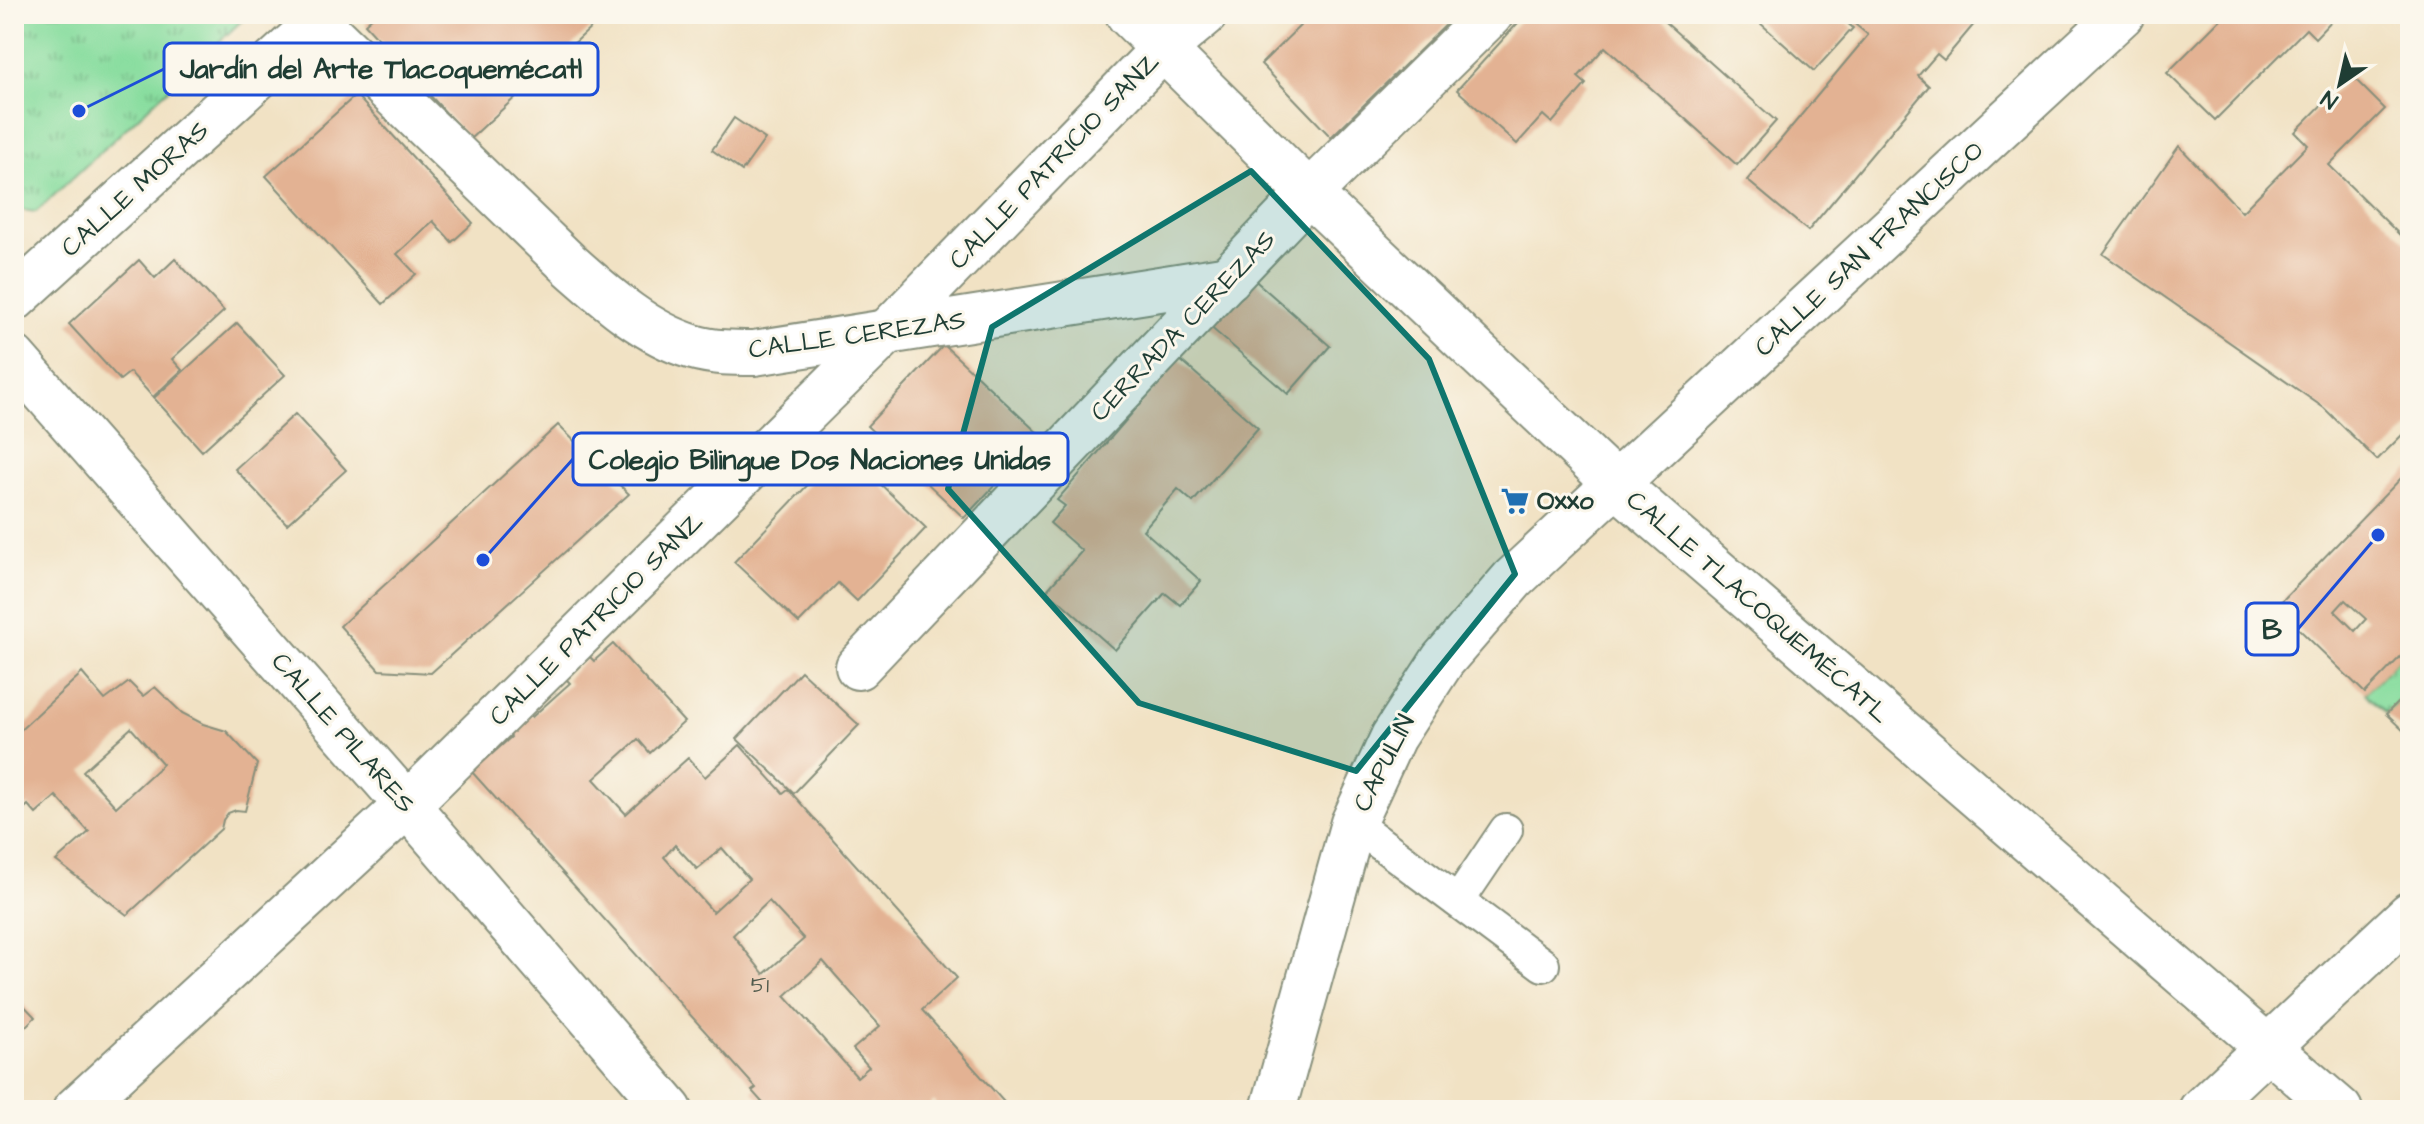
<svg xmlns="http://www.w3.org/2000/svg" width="2424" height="1124" font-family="'Architects Daughter',sans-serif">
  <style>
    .grass { fill: url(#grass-tufts); stroke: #548d6a; stroke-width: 2 }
    .building { fill: #e3b293; fill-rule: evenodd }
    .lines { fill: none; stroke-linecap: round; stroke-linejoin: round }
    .service-casing { stroke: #88907c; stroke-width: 36 }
    .minor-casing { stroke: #88907c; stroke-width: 48 }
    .tertiary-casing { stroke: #88907c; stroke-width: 48 }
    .service { stroke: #fff; stroke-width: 32 }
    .minor { stroke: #fff; stroke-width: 44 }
    .tertiary { stroke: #fff; stroke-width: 44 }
    .marked { fill: #0f766e; fill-opacity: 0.2; stroke: #0f766e; stroke-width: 6; stroke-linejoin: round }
    .labels { text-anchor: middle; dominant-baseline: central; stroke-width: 6; stroke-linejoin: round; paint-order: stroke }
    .number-label { font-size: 22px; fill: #505a4c }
    .street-label { font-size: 26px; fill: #1f3d34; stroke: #fbf7ec }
    .poi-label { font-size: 26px; font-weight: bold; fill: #1f3d34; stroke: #fbf7ec; text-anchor: start }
    .leader { fill: none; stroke: #1d4ed8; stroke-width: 3 }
    .callout-dot { fill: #1d4ed8; stroke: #fbf7ec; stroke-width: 3 }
    .callout { fill: #fbf7ec; stroke: #1d4ed8; stroke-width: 3 }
    .callout-label { font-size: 28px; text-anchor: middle; font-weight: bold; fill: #1f3d34 }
  </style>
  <defs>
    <pattern id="grass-tufts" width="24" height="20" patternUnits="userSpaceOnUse" patternTransform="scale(2)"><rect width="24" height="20" fill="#88dd9f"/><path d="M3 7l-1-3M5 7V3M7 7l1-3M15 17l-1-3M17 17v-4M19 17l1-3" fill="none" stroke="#6fb482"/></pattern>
  </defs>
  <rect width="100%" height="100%" fill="#fbf7ec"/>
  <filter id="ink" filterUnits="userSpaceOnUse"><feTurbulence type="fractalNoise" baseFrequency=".0125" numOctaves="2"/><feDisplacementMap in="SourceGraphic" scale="16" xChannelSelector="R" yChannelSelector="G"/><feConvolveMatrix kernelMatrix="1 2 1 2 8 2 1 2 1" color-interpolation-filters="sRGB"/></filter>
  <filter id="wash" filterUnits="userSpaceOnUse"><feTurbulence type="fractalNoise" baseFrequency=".006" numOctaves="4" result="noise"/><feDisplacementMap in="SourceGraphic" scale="32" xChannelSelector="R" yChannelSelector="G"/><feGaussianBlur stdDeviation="1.8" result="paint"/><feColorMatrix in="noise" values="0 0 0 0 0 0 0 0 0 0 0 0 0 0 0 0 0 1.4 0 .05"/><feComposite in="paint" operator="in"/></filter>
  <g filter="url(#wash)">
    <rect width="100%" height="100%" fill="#f1e2c4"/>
    <g class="grass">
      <path d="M14 14H249L36 212 14 209Z"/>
      <path d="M2410 647V690L2386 714 2365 693Z"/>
    </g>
    <g id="blocks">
      <g class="building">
        <path d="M376 14H606L470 139 365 24Z"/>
        <path d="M1312 14H1457L1331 137 1261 64Z"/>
        <path d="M1526 14H1656L1776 121 1737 165 1605 47 1578 77 1586 84 1552 123 1543 115 1517 144 1457 90Z"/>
        <path d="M1750 14H1837L1853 28 1814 71Z"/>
        <path d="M1843 14H1973L1970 18 1975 23 1944 60 1937 54 1918 76 1929 86 1808 231 1747 180 1868 35Z"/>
        <path d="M2226 14H2338L2315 38 2306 29 2215 120 2167 73Z"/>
        <path d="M2351 75 2385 109 2329 165 2410 245V427L2377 460 2324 408 2103 254 2179 146 2242 212 2308 145 2295 132Z"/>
        <path d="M356 95 473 223 452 242 433 221 397 254 416 274 383 304 266 176Z"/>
        <path d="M734 118 765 139 742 171 712 150Z"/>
        <path d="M175 259 224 311 172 359 182 370 153 397 130 372 120 380 69 324 139 260 155 278Z"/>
        <path d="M1250 276 1330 346 1288 394 1208 325Z"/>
        <path d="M237 323 285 375 202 451 154 398Z"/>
        <path d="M944 345 1041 436 964 518 867 426Z"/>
        <path d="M1179 359 1258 428 1193 502 1178 489 1143 530 1201 581 1180 605 1165 593 1115 650 1047 590 1082 551 1050 523 1065 506 1057 500Z"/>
        <path d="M295 414 346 470 287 524 235 469Z"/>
        <path d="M558 425 629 494 431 673 379 670 340 626Z"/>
        <path d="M843 448 926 528 857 601 838 583 799 623 734 562Z"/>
        <path d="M2410 469V647L2365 693 2276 607ZM2345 600 2366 619 2355 631 2335 611Z"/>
        <path d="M613 644 684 722 650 753 638 739 594 779 626 814 688 758 705 777 740 745 783 793 788 789 957 978 922 1010 1011 1110H942L934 1101 924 1110H769L752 1091 756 1088 472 772 511 737 508 733 529 714 532 717 570 683 566 679 590 657 594 661ZM675 845 697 869 722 848 749 879 713 912 664 857ZM769 901 804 939 764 974 733 935ZM823 961 880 1026 853 1049 869 1067 857 1077 785 996Z"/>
        <path d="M801 671 859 725 794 793 737 739Z"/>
        <path d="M82 673 105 700 129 682 143 696 155 687 182 713 203 724 226 731 257 764 245 811 236 810 228 813 223 820 221 829 127 915 56 861 89 832 56 796 36 814 28 805 14 818V736ZM131 728 163 764 116 807 83 771Z"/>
        <path d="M2410 690V737L2386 714Z"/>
        <path d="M14 995 35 1017 14 1038Z"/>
      </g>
    </g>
  </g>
  <g filter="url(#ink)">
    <use href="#blocks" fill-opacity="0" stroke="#88907c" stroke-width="2"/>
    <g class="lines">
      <defs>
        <g id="service">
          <path d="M1353 823 1543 965"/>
          <path d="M1458 901 1506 830"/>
        </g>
        <g id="minor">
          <path d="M1128 14 1309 193 1616 484 2340 1110"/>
          <path d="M318 22 570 265C606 297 646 333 693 347 713 353 734 353 754 353L1229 278"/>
          <path d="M14 299 327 14"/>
          <path d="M858 667 1309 193 1491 14"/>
          <path d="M75 1110 407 805 887 332 1164 48 1205 14"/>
          <path d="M1273 1110 1353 823 1393 737 1443 660 1513 579 2122 14"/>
          <path d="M2201 1110 2410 914"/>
        </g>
        <path id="tertiary" d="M14 358 407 805 670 1110"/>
      </defs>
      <use href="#service" class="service-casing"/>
      <use href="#minor" class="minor-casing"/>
      <use href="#tertiary" class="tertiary-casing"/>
      <use href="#service" class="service"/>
      <use href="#minor" class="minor"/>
      <use href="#tertiary" class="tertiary"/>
    </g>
  </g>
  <path class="marked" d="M1251 171 1429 359 1515 574 1356 771 1139 703 948 489 992 327Z"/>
  <defs>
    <symbol id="supermarket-bare" viewBox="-9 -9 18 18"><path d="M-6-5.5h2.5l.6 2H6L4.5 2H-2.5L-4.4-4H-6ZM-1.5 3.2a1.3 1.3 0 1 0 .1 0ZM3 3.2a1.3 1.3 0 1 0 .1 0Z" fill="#1f6fb2" stroke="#fbf7ec" stroke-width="2.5" paint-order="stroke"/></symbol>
  </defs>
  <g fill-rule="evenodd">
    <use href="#supermarket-bare" x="1495" y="481" width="40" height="40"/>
  </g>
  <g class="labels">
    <g class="number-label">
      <text x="760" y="985">51</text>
    </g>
    <g class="street-label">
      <text transform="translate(1054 161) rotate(-46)">CALLE PATRICIO SANZ</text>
      <text transform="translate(135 189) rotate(-42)">CALLE MORAS</text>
      <text transform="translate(1869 249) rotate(-43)">CALLE SAN FRANCISCO</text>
      <text transform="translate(1183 326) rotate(-46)">CERRADA CEREZAS</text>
      <text transform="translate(857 335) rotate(-8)">CALLE CEREZAS</text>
      <text transform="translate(1758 607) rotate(41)">CALLE TLACOQUEMÉCATL</text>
      <text transform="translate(596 619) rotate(-45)">CALLE PATRICIO SANZ</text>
      <text transform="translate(343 733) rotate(49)">CALLE PILARES</text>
      <text transform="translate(1384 763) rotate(-63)">CAPULIN</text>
    </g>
    <g class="poi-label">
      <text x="1537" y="501">Oxxo</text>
    </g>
  </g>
  <path class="leader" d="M79 111L164 69M483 560L573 459M2378 535L2298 629"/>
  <g class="callout-dot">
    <circle cx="79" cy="111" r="8"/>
    <circle cx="483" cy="560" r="8"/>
    <circle cx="2378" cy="535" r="8"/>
  </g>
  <g class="callout">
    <rect x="164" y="43" width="434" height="52" rx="8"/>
    <rect x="573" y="433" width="495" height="52" rx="8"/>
    <rect x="2246" y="603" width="52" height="52" rx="8"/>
  </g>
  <g class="callout-label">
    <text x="381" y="78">Jardín del Arte Tlacoquemécatl</text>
    <text x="820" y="469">Colegio Bilingue Dos Naciones Unidas</text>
    <text x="2272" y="639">B</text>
  </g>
  <rect width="2424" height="1124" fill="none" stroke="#fbf7ec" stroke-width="48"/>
  <g transform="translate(2340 84) rotate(214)" stroke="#fbf7ec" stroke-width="6" paint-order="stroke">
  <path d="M0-6L14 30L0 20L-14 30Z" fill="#1f3d34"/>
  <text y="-12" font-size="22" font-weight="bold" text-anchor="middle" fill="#1f3d34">N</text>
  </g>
</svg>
